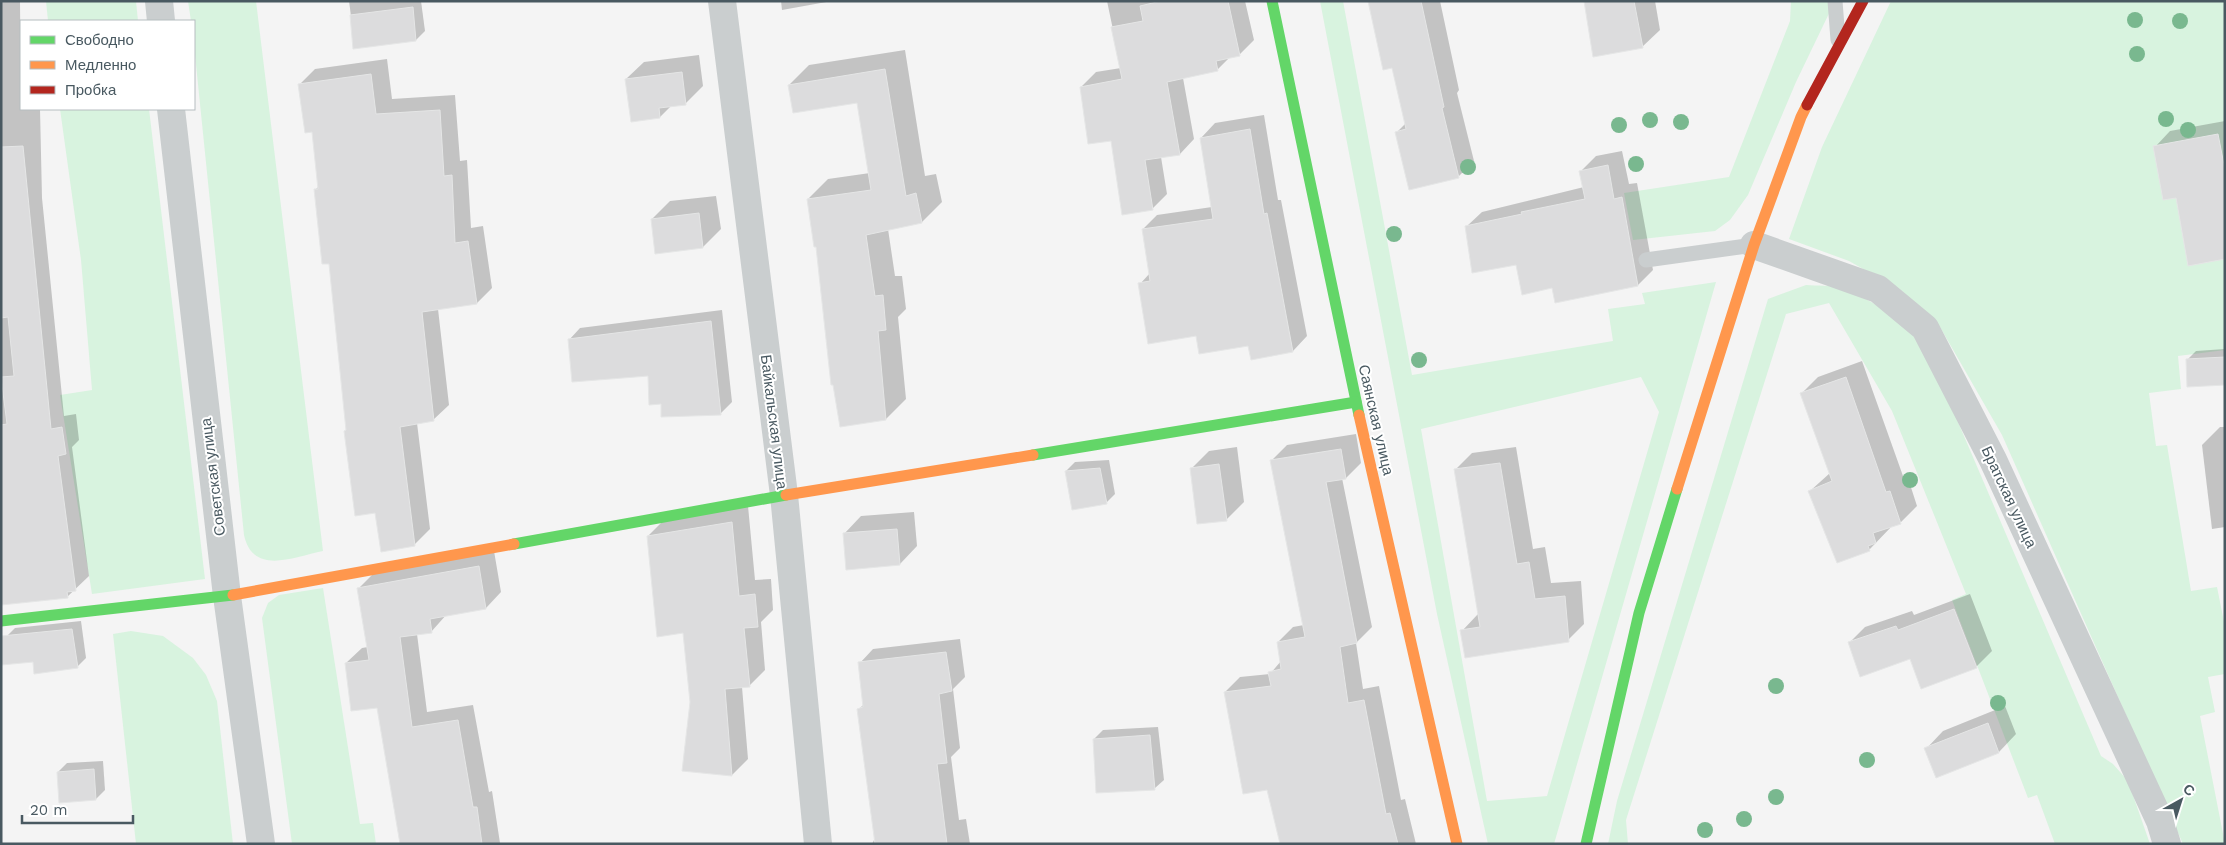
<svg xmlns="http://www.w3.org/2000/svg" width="2226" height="845" font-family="'Work Sans',sans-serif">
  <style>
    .green { fill: #d8f3df; fill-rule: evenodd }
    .shadow { fill: #0003 }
    .building { fill: #dcdcdd; stroke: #e5e6e6 }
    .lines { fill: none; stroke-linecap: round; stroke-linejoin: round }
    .lane { stroke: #cacecf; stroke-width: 15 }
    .street { stroke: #cacecf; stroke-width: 28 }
    .fast { stroke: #63d668; stroke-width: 11 }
    .slow { stroke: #ff974d; stroke-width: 11 }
    .jam { stroke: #b3261e; stroke-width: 11 }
    .tree { fill: #79b88f }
    .labels { text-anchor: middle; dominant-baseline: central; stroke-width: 4; stroke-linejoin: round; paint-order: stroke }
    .street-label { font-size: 15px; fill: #495961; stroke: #fff }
  </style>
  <rect width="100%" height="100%" fill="#f4f4f4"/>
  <g class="green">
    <path d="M46 1H136L138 21H48Z"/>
    <path d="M188 1H256L323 551C293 557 253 576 244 535L194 45V21H191Z"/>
    <path d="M1320 1H1343L1412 375 1613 341 1608 309 1645 304 1642 293 1716 282 1554 844H1488L1437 614ZM1641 377 1659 412 1547 796 1487 801 1421 429Z"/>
    <path d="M1791 1H1835L1796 82 1748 195 1730 220 1715 231 1633 240 1624 193 1729 177 1790 21Z"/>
    <path d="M1891 1H2225V350L2178 356 2181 389 2149 393 2156 446 2167 445 2191 591 2217 587 2225 627V674L2208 677 2215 712 2200 716 2225 844H2183L2002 435 1940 327 1902 291 1849 261 1789 239 1822 147Z"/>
    <path d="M60 109H149L205 579 92 594 60 395 92 390 81 260Z"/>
    <path d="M1806 285C1817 286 1830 285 1841 288 1876 300 1905 324 1928 352L2101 756 2113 764 2128 781 2150 844H2055L2037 795 2028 798 1952 600 1966 594 1892 411 1829 303 1786 314 1626 820 1628 844H1608L1617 801 1768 299Z"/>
    <path d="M323 588 360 824 373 823 376 844H292L262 618 268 603 279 595Z"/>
    <path d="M131 631 163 636 193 658 206 675 217 701 233 844H136L113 634Z"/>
  </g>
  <g class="shadow">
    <path d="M1 1H20L21 109H40L42 198 64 416 76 414 79 440 72 447 89 576 67 597 1 602Z"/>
    <path d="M349 1H421L425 31 416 40 355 47Z"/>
    <path d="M781 1H832L782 10Z"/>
    <path d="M1107 1H1245L1254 40 1239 55 1231 56 1217 70 1183 78 1194 139 1180 154 1161 157 1167 194 1153 208 1081 87 1096 72 1121 68Z"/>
    <path d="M1369 1H1440L1459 90 1457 93 1474 161 1458 177 1397 132 1406 123 1392 67Z"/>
    <path d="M1585 1H1655L1660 30 1642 47Z"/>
    <path d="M905 50 925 176 936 174 942 202 922 222 888 229 895 276H902L906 309 898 317 906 399 886 419 817 245 808 199 828 179 870 173 858 102 789 85 809 65Z"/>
    <path d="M699 55 703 86 685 104 671 106 660 117 626 79 644 62Z"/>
    <path d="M387 59 392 99 455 95 460 161 467 160 471 228 483 226 492 288 477 303 438 309 449 405 433 420 417 423 430 529 414 545 330 262 316 189 319 186 313 131 300 84 315 69Z"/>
    <path d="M1264 115 1278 200H1281L1307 336 1293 351 1252 358 1249 345 1197 334 1140 284 1150 273 1143 229 1157 215 1212 207 1201 138 1215 123Z"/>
    <path d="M2225 121V258L2177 197 2155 147 2170 131Z"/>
    <path d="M1622 151 1629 184 1637 183 1653 270 1638 285 1556 301 1553 287 1466 227 1482 212 1584 187 1581 171 1596 156Z"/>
    <path d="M716 196 721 229 703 247 652 219 670 201Z"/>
    <path d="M722 310 732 402 720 414 649 375 569 340 580 328Z"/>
    <path d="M2225 349V383L2187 360 2196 351Z"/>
    <path d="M1862 361 1903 476 1907 475 1917 506 1900 523 1892 526 1869 550 1810 491 1830 473 1801 394 1818 377Z"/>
    <path d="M2220 427H2225V527L2212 529 2202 445Z"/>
    <path d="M1356 434 1361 463 1346 478H1342L1372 627 1356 643 1363 689 1379 686 1401 800 1405 799 1416 844H1277L1281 843 1268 788 1225 692 1240 677 1270 674 1281 661 1278 642 1293 627 1304 625 1272 460 1287 445Z"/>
    <path d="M1237 447 1244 502 1227 519 1191 469 1209 451Z"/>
    <path d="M1516 447 1533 549 1545 547 1551 583 1581 581 1584 624 1568 640 1462 631 1478 614 1456 469 1472 453Z"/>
    <path d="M1109 460 1115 494 1106 503 1066 471 1075 462Z"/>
    <path d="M748 506 755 580 771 579 773 610 761 622 765 670 749 686 742 687 748 759 732 775 691 702 684 632 648 536 664 520Z"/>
    <path d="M914 512 917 546 900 564 844 534 861 516Z"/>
    <path d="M494 551 501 592 486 608 447 614 431 632 417 634 427 712 473 705 489 792 492 791 500 843 401 844 378 706 346 663 362 648 368 647 358 589 374 573Z"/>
    <path d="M1970 594 1992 651 1976 667 1911 658 1850 642 1865 627 1912 611 1914 615Z"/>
    <path d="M81 621 86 658 77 667 34 661 6 637 15 628Z"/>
    <path d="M960 639 965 677 953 689 960 748 951 757 959 820 966 819 970 844H872L875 838 859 709 864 704 860 663 873 649Z"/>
    <path d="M2005 706 2016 734 1999 752 1937 776 1926 749 1943 731Z"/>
    <path d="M1158 727 1164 780 1155 788 1098 792 1094 739 1103 730Z"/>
    <path d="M103 761 105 790 96 799 58 772 67 763Z"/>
  </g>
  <g class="building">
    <path d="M1161 1H1228L1240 56 1216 61 1218 71 1167 82 1180 155 1145 160 1153 210 1122 215 1111 141 1088 144 1080 87 1122 79 1111 27 1143 21 1140 6Z"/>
    <path d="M1368 1H1421L1444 107 1442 108 1459 178 1409 190 1395 132 1406 129 1392 68 1383 70Z"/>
    <path d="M1584 1H1634L1643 48 1593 57Z"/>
    <path d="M413 7 416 41 353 49 350 15Z"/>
    <path d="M885 69 906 196 916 193 922 223 866 235 875 296 883 295 886 330 878 331 886 420 840 427 833 385H831L816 247H814L807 199 871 190 857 103 793 113 788 85Z"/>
    <path d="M682 72 686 105 659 108 660 118 631 122 625 79Z"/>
    <path d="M371 74 376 114 440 110 444 176 452 175 455 243 468 241 477 304 422 312 434 421 400 427 415 546 381 552 375 513 355 516 344 431 346 430 329 264H322L314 189H318L312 132 305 133 298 84Z"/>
    <path d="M1250 129 1264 214 1267 213 1293 352 1251 360 1248 346 1199 354 1196 336 1148 344 1138 283 1150 281 1142 229 1213 219 1200 138Z"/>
    <path d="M2218 134 2225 170V259L2188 266 2176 198 2163 200 2153 146Z"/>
    <path d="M23 146 51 429 62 427 66 454 58 456 76 591 67 592 68 598 1 605V425L7 424 1 377 14 376 8 317 1 318V147Z"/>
    <path d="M1608 165 1614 199 1622 197 1638 286 1555 303 1552 288 1522 295 1516 265 1472 273 1465 226 1522 214 1521 212 1585 199 1579 171Z"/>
    <path d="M699 213 703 248 655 254 651 219Z"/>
    <path d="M711 321 721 415 661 417V404L649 405 648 376 572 382 568 339Z"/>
    <path d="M2225 357V385L2187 387 2186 359Z"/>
    <path d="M1846 377 1886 492 1890 491 1901 524 1873 533 1876 543 1868 546 1870 551 1837 563 1808 491 1832 481 1800 393Z"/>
    <path d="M1341 449 1346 479 1326 482 1357 643 1340 647 1348 703 1364 700 1386 814 1390 813 1398 844H1280L1267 790 1243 794 1224 692 1271 686 1268 672 1281 669 1277 642 1305 637 1270 460Z"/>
    <path d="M1500 463 1517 564 1529 562 1535 599 1565 596 1569 642 1465 658 1460 630 1480 627 1454 469Z"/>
    <path d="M1219 464 1227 521 1197 524 1190 468Z"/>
    <path d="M1100 468 1107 504 1072 510 1065 471Z"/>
    <path d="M732 522 739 596 755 594 758 627 744 628 750 687 725 689 732 776 682 771 690 702 683 633 657 637 647 536Z"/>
    <path d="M897 529 900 565 846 570 843 533Z"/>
    <path d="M479 566 486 609 430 619 432 633 400 637 412 727 458 720 473 807H477L482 844H400L377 708 351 711 345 663 369 660 357 588Z"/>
    <path d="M1954 609 1977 668 1921 689 1910 659 1860 677 1848 642 1896 626 1898 630Z"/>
    <path d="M72 629 78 668 34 674 33 662 1 665V636Z"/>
    <path d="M946 652 952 691 939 694 947 763 937 764 947 844H875L857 709 863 707 858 662Z"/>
    <path d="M1988 723 1999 753 1936 778 1924 748Z"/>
    <path d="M1150 735 1155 790 1096 793 1093 739Z"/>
    <path d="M94 769 96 800 59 803 57 772Z"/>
  </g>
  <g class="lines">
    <g class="lane">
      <path d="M1835 1 1838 40"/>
      <path d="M1646 260 1754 245"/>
    </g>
    <g class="street">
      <path d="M159 1 161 21"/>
      <path d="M722 1 784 495 818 844"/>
      <path d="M171 109 227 596 261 844"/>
      <path d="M1754 245 1878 289 1925 328 1993 460 2160 821 2167 844"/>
    </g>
    <g class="fast">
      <path d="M1272 1 1359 415"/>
      <path d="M1033 455 1356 402"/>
      <path d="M514 544 786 495"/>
      <path d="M1 621 233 595"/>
      <path d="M1586 844 1639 613 1677 489"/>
    </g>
    <g class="slow">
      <path d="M1359 415 1457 844"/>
      <path d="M1677 489 1754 245 1801 117 1807 105"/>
      <path d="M786 495 1033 455"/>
      <path d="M233 595 514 544"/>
    </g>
    <path class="jam" d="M1807 105 1863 1"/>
  </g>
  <g class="tree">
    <circle cx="2135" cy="20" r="8"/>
    <circle cx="2180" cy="21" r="8"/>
    <circle cx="2137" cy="54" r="8"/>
    <circle cx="2166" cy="119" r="8"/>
    <circle cx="1650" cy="120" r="8"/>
    <circle cx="1681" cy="122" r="8"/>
    <circle cx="1619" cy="125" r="8"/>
    <circle cx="2188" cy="130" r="8"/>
    <circle cx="1636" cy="164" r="8"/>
    <circle cx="1468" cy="167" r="8"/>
    <circle cx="1394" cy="234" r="8"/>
    <circle cx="1419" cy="360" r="8"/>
    <circle cx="1910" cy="480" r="8"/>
    <circle cx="1776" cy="686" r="8"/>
    <circle cx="1998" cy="703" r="8"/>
    <circle cx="1867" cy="760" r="8"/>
    <circle cx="1776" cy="797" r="8"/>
    <circle cx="1744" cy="819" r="8"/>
    <circle cx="1705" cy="830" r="8"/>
  </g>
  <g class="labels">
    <g class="street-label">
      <text transform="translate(1376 420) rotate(77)">Саянская улица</text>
      <text transform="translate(774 422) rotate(83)">Байкальская улица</text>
      <text transform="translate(213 477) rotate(-97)">Советская улица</text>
      <text transform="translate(2009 497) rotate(65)">Братская улица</text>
    </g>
  </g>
  <rect width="2226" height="845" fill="none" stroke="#495961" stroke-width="5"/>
  <rect x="20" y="20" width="175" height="90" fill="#ffffff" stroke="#b6bdc0"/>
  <rect x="30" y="36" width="25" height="8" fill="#63d668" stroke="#b6bdc0"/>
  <text x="65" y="45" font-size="15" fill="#495961">Свободно</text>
  <rect x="30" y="61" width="25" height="8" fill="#ff974d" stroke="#b6bdc0"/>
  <text x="65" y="70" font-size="15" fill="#495961">Медленно</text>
  <rect x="30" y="86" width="25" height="8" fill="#b3261e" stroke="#b6bdc0"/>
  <text x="65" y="95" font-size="15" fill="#495961">Пробка</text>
  <g transform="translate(2181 800) rotate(39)" stroke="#ffffff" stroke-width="4" paint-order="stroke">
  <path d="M0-4L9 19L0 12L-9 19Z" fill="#495961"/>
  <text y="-8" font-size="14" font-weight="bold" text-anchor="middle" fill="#495961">С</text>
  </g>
  <path d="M22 815v8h111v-8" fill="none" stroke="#495961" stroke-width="2.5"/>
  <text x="30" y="815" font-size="15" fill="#495961" stroke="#ffffff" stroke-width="4" paint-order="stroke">20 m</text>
</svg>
